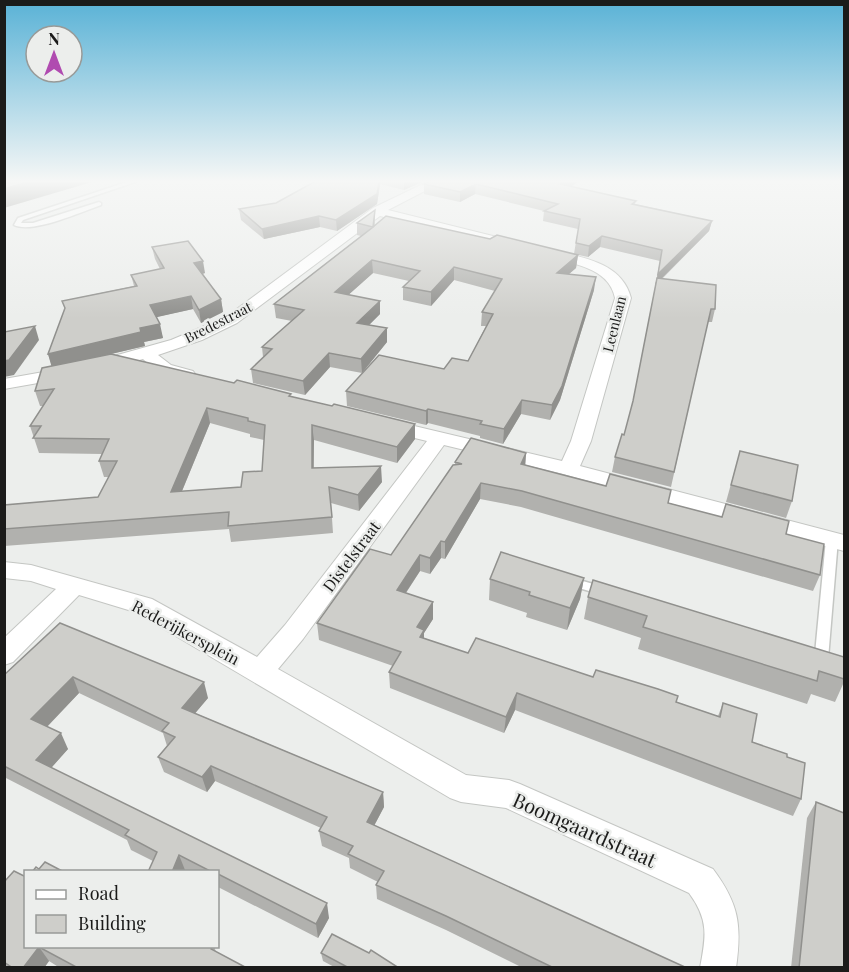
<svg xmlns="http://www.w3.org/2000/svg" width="849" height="972" font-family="'Playfair Display',serif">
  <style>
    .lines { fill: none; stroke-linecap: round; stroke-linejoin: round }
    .service-casing { stroke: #c4c6c3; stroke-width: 3 }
    .minor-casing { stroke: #c4c6c3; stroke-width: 2 }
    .service { fill: #fff; fill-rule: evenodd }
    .minor { fill: #fff; fill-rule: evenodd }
    .wall { fill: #b1b1ae; fill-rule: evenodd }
    .shaded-wall { fill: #90908d }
    .building { fill: #cececa; stroke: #90908d; stroke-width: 1.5; fill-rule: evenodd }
    .labels { text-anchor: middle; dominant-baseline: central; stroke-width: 5; stroke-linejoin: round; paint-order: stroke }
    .far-street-label { font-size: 14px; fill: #1b1b1a; stroke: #eceeec }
    .street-label { font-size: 16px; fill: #1b1b1a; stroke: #eceeec }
    .near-street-label { font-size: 20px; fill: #1b1b1a; stroke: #eceeec }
  </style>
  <rect width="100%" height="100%" fill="#eceeec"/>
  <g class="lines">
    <defs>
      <g id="service">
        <path d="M127 182H135L23 220 21 223H33L99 202 101 203V205C81 212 32 234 14 225L18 218Z"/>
        <path d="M832 535 836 536 838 539 828 659 826 663 821 664 813 662 811 658 815 654 826 539 828 536Z"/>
        <path d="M569 577 607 588 609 591 607 594 603 595 565 584 563 581 565 578Z"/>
      </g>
      <g id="minor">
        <path d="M427 182H442L388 210 505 239 507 242 505 245 500 246 380 216 237 323 202 340 158 355 171 365 193 371 196 375 193 379C175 383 156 371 143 359L102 370 96 369 93 365 96 361 171 340 226 317 373 208Z"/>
        <path d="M550 250C581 257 622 262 631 298L591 441 580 466 844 535V551L563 474 444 445 303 639 278 669 466 775 509 780 520 784 713 869C739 904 742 925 736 968H700C706 936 709 920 689 893L506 808 461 802 450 798 135 612 79 595 13 662 4 665V638L56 589 31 581 4 578V562L31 565 152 599 257 657 285 625 427 441 382 430 379 426 382 422 389 420 562 461 571 441 615 298C609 267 571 263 545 257L543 254Z"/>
        <path d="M66 368 72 369 75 373 72 377 4 389V379Z"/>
      </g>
    </defs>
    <use href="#service" class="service-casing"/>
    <use href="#minor" class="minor-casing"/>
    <use href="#service" class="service"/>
    <use href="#minor" class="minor"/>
  </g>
  <g class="wall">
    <path d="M314 182H422L404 190 380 184 377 204 337 231 320 227 264 239 241 220 239 209 276 203Z"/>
    <path d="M428 182H578L571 186 636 201 635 204 712 221 709 231 662 279 715 309 712 322H708L671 487 612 472 615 457 624 435 633 401 660 261 600 247 588 257 574 254 578 229 543 221 544 211 475 194 460 202 424 194V184Z"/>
    <path d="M375 210V225L490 239 578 255 576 268 569 274 594 290 560 400 550 420 521 414 503 444 480 438V436L428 423 426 425 347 406 346 391 444 369 468 361 486 326H481L482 312 495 291 454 280 431 306 403 300V287L409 281 373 273 348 295 380 301V314L369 325 387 342 362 373 330 367 305 395 253 383 251 369 263 357 262 347 292 321 276 318 274 304 361 236 357 235V223Z"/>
    <path d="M152 247 205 273 203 274 221 299 223 312 201 323 193 309 156 317 163 338 144 342 145 346 102 356 291 397 415 439 397 463 314 440V468L382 482 359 511 331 503 333 533 231 542 229 529 4 546V505L98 497 109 477H104L99 461 102 454 39 453 30 426 43 406H40L35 391 52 366 48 354 65 309 62 301 134 286 131 275 160 269 155 259ZM210 423 250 434V437L264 440 262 471 241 487 182 491Z"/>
    <path d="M740 451 792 501 786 518 726 502Z"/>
    <path d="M526 453 525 465 786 534 820 575 813 591 521 507 480 499 445 559 441 558 430 574 420 571 406 593 433 602V619L424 633V638L468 653 593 677 676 702 718 716 723 703 752 742 787 757 801 799 793 816 515 710 504 733 390 688 389 672 393 666 319 640 317 623 391 555 455 465V462Z"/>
    <path d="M584 578 580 599 567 630 526 617 527 613 489 600 490 579Z"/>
    <path d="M588 597 844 665V682L835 702 811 694 807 704 638 649 641 638 584 619Z"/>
    <path d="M60 623 208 698 195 713 383 792 384 807 374 826 687 968H523L446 930 377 899 376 885 378 882 350 868 349 858 322 846 319 831 321 828 215 781 207 792 164 772 158 757 167 746 163 733 79 693 47 727 68 749 51 768 329 918 318 938 218 887V872H188L185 870 184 872H148L153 861 131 850 127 840 4 777V675Z"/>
    <path d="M816 802 844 968H791L807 818Z"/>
    <path d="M4 882 26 946H214L216 952 245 968H60L49 961 44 968H4Z"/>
    <path d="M321 953H369L399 968H336L323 961Z"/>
  </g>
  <g class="shaded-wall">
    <path d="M28 182H92L4 208V189Z"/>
    <path d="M379 182H380V184L377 204 337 231 336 220Z"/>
    <path d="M404 182H422L404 190Z"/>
    <path d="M563 182H578L559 194 560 184Z"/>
    <path d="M476 184 475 194 460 202V192Z"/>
    <path d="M319 216 320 227 264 239 262 229Z"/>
    <path d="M712 221 709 231 655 285 658 274Z"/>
    <path d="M602 236 600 247 588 257 589 246Z"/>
    <path d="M578 255 576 268 556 285 557 273Z"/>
    <path d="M372 260 373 273 336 306 335 292Z"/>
    <path d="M203 261 205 273 197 275 194 263Z"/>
    <path d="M454 267V280L431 306V292Z"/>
    <path d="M596 277 594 290 560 400 550 420 552 405Z"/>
    <path d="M191 296 193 309 153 318 150 305Z"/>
    <path d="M221 299 223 312 201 323 199 310Z"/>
    <path d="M380 301V314L358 336 357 323Z"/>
    <path d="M160 324 163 338 144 342 145 346 52 368 48 354 140 328Z"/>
    <path d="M35 326 39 340 14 375 4 377V361Z"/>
    <path d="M387 328V342L362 373 361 359Z"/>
    <path d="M329 353 330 367 305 395 303 381Z"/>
    <path d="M522 400 521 414 503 444 504 429Z"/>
    <path d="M207 408 210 423 175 508 171 492Z"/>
    <path d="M428 409V423L426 425V411Z"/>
    <path d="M415 424V439L397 463V447Z"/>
    <path d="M312 425 314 440 313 484 312 468Z"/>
    <path d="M526 453 525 469 521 464Z"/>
    <path d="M381 466 382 482 359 511 358 495Z"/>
    <path d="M481 483 480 499 445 559V542Z"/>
    <path d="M441 541V558L430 574V558Z"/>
    <path d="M420 555V571L397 606V590Z"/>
    <path d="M584 578 580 599 567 630 570 608Z"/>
    <path d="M433 602V619L424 633V647L417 627Z"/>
    <path d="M73 677 79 693 39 735 31 719Z"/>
    <path d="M204 682 208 698 187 723 182 708Z"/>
    <path d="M517 693 515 710 504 733 506 717Z"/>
    <path d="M61 733 68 749 44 776 36 760Z"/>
    <path d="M211 766 215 781 207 792 202 777Z"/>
    <path d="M383 792 384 807 368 837 367 822Z"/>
    <path d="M179 855 185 870 184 872H172Z"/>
    <path d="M327 903 329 918 318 938 316 924Z"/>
    <path d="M39 947 49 961 44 968H23Z"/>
  </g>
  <g class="building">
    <path d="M4 182H28L4 189Z"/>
    <path d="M314 182H379L377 194 336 220 319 216 262 229 239 209 276 203Z"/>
    <path d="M428 182H563L560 184 636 201 632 204 712 221 658 274 662 250 602 236 589 246 576 243 580 219 544 211 558 204 476 184 460 192 424 184Z"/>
    <path d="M375 210 373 227 386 216 490 239 497 235 578 255 557 273 596 277 562 386 552 405 522 400 504 429 480 424 482 421 428 409 426 411 346 391 379 355 444 369 452 358 468 361 493 314 482 312 502 279 454 267 431 292 403 287 420 271 372 260 335 292 380 301 357 323 387 328 361 359 329 353 303 381 251 369 272 349 262 347 304 310 274 304 373 227 357 223Z"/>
    <path d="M188 241 203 261 194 263 221 299 199 310 191 296 150 305 160 324 140 328 141 332 48 354 65 308 62 301 137 286 131 275 164 268 152 247Z"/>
    <path d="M657 278 716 285 715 309H711L674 472 615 457 622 434 624 435 633 401Z"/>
    <path d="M35 326 9 360 4 361V332Z"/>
    <path d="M111 354 234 383 237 380 291 394 289 396 332 406 334 404 415 424 397 447 312 425V468L381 466 358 495 329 487 332 517 228 526 229 512 4 529V505L98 497 117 461H99L109 439 33 438 41 426H30L54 389 35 391 42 368ZM207 408 248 418V421L265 425 262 471 243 472 241 487 171 492Z"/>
    <path d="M471 438 526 453 521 464 606 486 610 474 671 490 668 503 722 517 726 504 789 521 786 534 824 544 820 575 522 491 481 483 445 542 441 541 430 558 420 555 397 590 433 602 417 627 424 630 420 637 468 653 476 638 593 677 596 670 658 689 678 696 676 702 720 717 723 703 757 714 752 742 787 754V757L805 763 801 799 517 693 506 717 389 672 401 652 317 623 370 549 391 555 453 465 462 464 455 462Z"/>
    <path d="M740 451 798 465 792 501 731 485Z"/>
    <path d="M501 552 584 578 570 608 529 595 530 592 490 579Z"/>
    <path d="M593 580 844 657V679L819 671 817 681 643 627 647 616 588 597Z"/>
    <path d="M60 623 204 682 182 708 383 792 367 822 687 968H554L446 916 376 885 384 871 348 854 353 846 319 831 327 817 211 766 202 777 158 757 175 737 162 731 169 723 73 677 31 719 61 733 36 760 327 903 316 924 218 874V872H212L179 855 172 872H148L157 852 125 835 129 830 4 766V675Z"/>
    <path d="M816 802 844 813V968H799Z"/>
    <path d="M45 862 64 872H32L36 867 39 869Z"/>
    <path d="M14 871 26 877V946H212L211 949 245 967 244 968H78L39 947 23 968H13L4 962V882Z"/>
    <path d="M332 934 369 953 371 950 399 968H349L321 953Z"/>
  </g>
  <linearGradient id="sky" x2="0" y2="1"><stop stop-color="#59b2d6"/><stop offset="0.57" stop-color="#f6f7f6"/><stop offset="1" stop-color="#f6f7f6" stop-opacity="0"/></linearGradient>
  <rect width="849" height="318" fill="url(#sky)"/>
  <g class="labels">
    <g class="far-street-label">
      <text transform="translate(218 322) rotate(-27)">Bredestraat</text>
      <text transform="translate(614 324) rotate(-76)">Leenlaan</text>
    </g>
    <g class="street-label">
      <text transform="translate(351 556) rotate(-53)">Distelstraat</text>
      <text transform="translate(186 632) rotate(28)">Rederijkersplein</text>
    </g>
    <g class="near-street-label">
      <text transform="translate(585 829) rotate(24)">Boomgaardstraat</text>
    </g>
  </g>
  <rect width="849" height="972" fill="none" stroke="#1b1b1a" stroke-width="12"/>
  <rect x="24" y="870" width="195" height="78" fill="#eceeec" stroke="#989a98" stroke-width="1.5"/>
  <rect x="36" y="890" width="30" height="9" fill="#ffffff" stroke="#989a98" stroke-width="1.5"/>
  <text x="78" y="900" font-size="18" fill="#1b1b1a">Road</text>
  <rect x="36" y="915" width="30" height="18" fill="#cececa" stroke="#989a98" stroke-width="1.5"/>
  <text x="78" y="930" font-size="18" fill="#1b1b1a">Building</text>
  <g transform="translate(54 54)"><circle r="28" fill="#eceeec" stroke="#989a98" stroke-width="1.5"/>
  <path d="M0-4.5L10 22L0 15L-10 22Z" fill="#b04bb0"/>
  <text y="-9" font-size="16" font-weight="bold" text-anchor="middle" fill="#1b1b1a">N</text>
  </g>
</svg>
